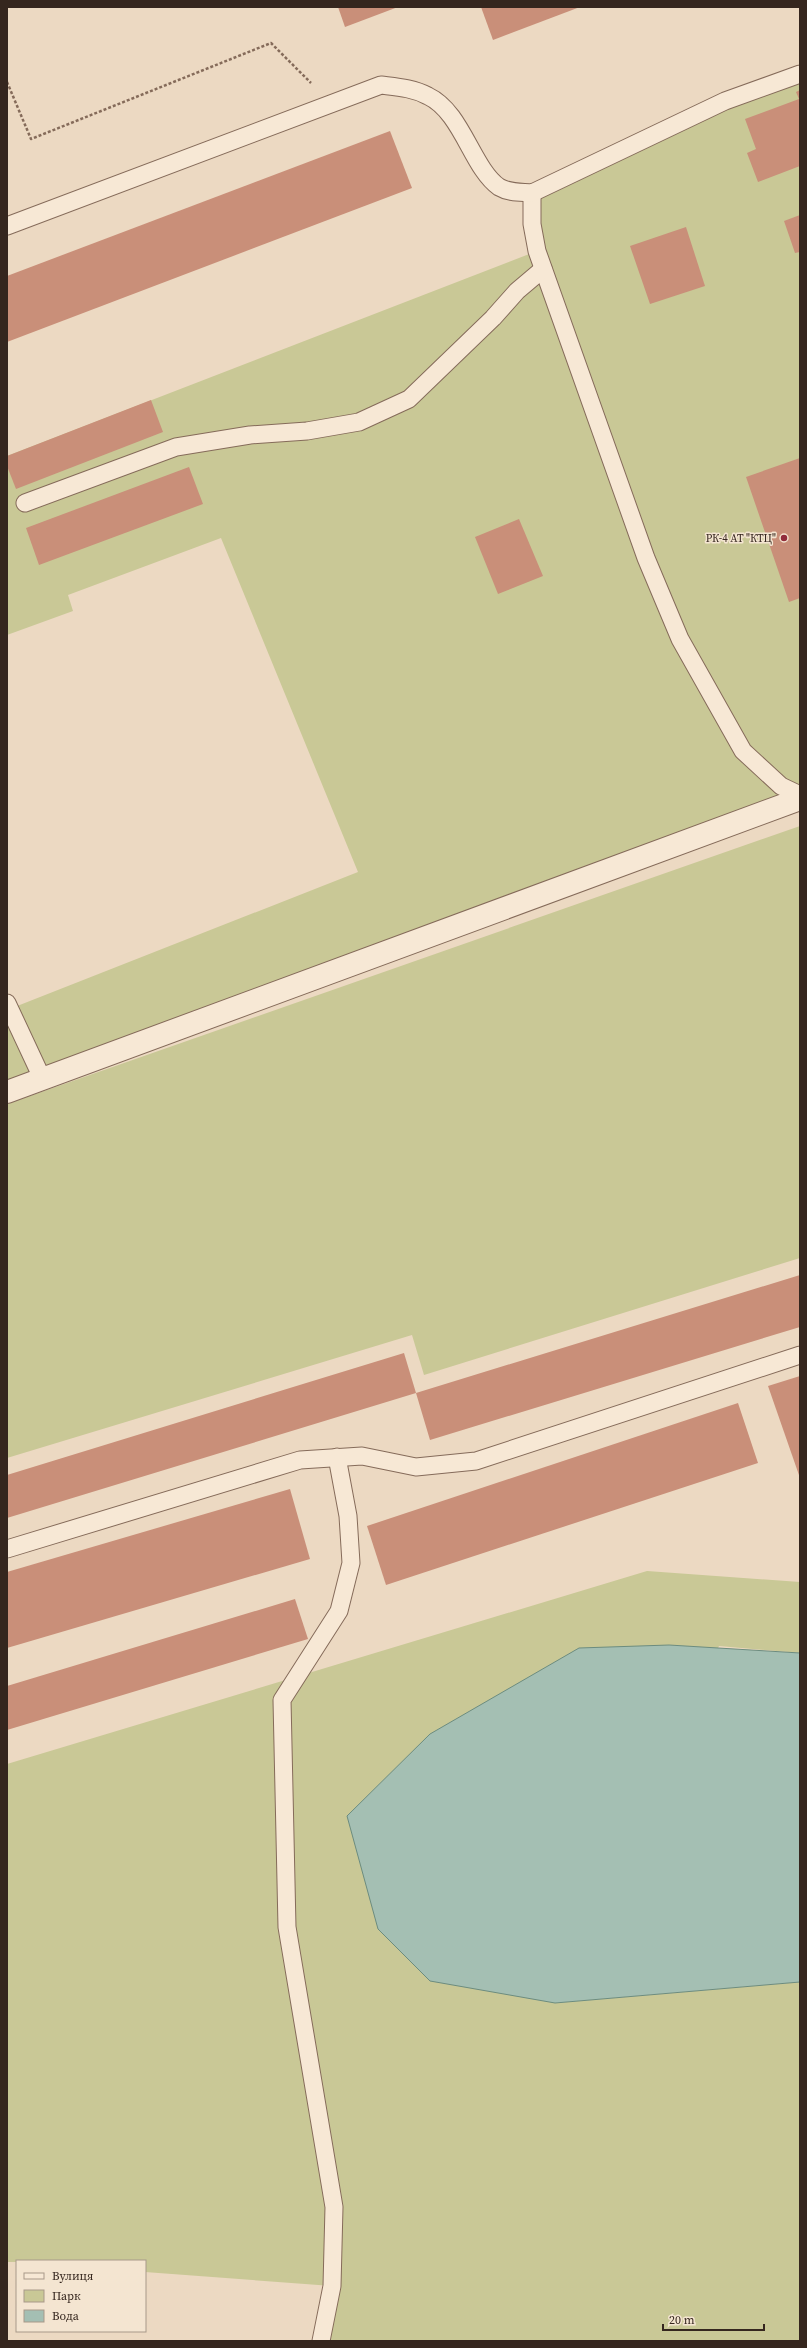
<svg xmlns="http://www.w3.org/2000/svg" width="807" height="2348" font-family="'Source Serif 4',serif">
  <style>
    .green { fill: #c9c896 }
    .water { fill: #a4bfb3; stroke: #6c8c7f }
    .building { fill: #c98f79 }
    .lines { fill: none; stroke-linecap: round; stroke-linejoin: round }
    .service-casing { stroke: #856b5a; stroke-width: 19 }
    .minor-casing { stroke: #856b5a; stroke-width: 24 }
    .path { stroke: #856b5a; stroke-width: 2.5; stroke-dasharray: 3 2; stroke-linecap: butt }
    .service { stroke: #f7e8d5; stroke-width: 17 }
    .minor { stroke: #f7e8d5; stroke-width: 22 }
    .poi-dot { fill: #912c3b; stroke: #f4e5d1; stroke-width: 1.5 }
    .labels { text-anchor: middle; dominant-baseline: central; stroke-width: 3; stroke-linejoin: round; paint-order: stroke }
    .poi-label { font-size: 11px; fill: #35261e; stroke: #f4e5d1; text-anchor: end }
  </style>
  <rect width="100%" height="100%" fill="#ecd9c2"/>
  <g class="green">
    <path d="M800 74V799L7 1092V1010L358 872 221 538 68 595 73 611 7 635V456L537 251 532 193Z"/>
    <path d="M800 826V1258L424 1375 412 1335 7 1458V1104Z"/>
    <path d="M647 1571 800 1582V1653L719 1646 555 2003 800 1982V2341H321L332 2286 145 2272V2261L7 2262V1764Z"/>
  </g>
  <path class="water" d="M669 1645 800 1653V1982L555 2003 430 1981 378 1929 347 1816 430 1734 579 1648Z"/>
  <g class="building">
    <path d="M338 7H398L345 27Z"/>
    <path d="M481 7H580L493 40Z"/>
    <path d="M800 90V166L758 182 747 153 756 149 745 119 799 99 796 92Z"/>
    <path d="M390 131 412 188 7 342V276Z"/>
    <path d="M800 215V252L795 253 784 221Z"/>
    <path d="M686 227 705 286 650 304 630 246Z"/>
    <path d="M151 400 163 432 16 489 7 466V456Z"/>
    <path d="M800 458V598L789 602 746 477Z"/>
    <path d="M189 467 203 504 39 565 26 528Z"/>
    <path d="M519 519 543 576 498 594 475 537Z"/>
    <path d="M800 1275V1327L430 1440 416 1393 7 1518V1475L404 1353 416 1393Z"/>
    <path d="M800 1376V1478L768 1386Z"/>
    <path d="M738 1403 758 1463 386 1585 367 1526Z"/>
    <path d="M290 1489 310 1559 7 1648V1572Z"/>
    <path d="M295 1599 308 1639 7 1730V1686Z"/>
  </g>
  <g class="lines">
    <defs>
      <g id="service">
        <path d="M532 193V224L537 251 646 558 680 639 743 751 781 786 800 795"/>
        <path d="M7 226 381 85C397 87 413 88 428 96 462 112 472 168 499 187 509 193 521 192 532 193L725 101 800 74"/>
        <path d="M25 503 176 447 250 435 307 431 359 422 409 399 493 318 517 291 543 269"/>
        <path d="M7 1003 42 1078"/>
        <path d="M7 1549 300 1460 362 1456 416 1467 476 1461 800 1355"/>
        <path d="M321 2341 332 2286 334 2207 287 1927 282 1700 339 1611 351 1563 348 1516 337 1457"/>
      </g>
      <path id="minor" d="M7 1092 800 799"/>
    </defs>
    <use href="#service" class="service-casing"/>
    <use href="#minor" class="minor-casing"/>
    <path class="path" d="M7 82 31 139 271 43 311 83"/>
    <use href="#service" class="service"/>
    <use href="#minor" class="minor"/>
  </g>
  <circle class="poi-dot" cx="784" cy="538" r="4"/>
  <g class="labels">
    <g class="poi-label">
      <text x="776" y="538">РК-4 АТ "КТЦ"</text>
    </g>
  </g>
  <rect width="807" height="2348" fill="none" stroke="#35261e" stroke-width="16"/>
  <rect x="16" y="2260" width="130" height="72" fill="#f4e5d1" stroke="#a89989"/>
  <rect x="24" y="2273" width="20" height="6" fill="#f7e8d5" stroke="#a89989"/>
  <text x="52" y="2280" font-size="12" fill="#35261e">Вулиця</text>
  <rect x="24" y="2290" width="20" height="12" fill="#c9c896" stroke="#a89989"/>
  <text x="52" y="2300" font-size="12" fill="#35261e">Парк</text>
  <rect x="24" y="2310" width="20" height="12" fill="#a4bfb3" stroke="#a89989"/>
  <text x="52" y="2320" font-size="12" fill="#35261e">Вода</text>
  <path d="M663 2324v6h101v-6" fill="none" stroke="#35261e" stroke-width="2"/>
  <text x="669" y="2324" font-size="12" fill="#35261e" stroke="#f4e5d1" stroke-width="3" paint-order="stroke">20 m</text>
</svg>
